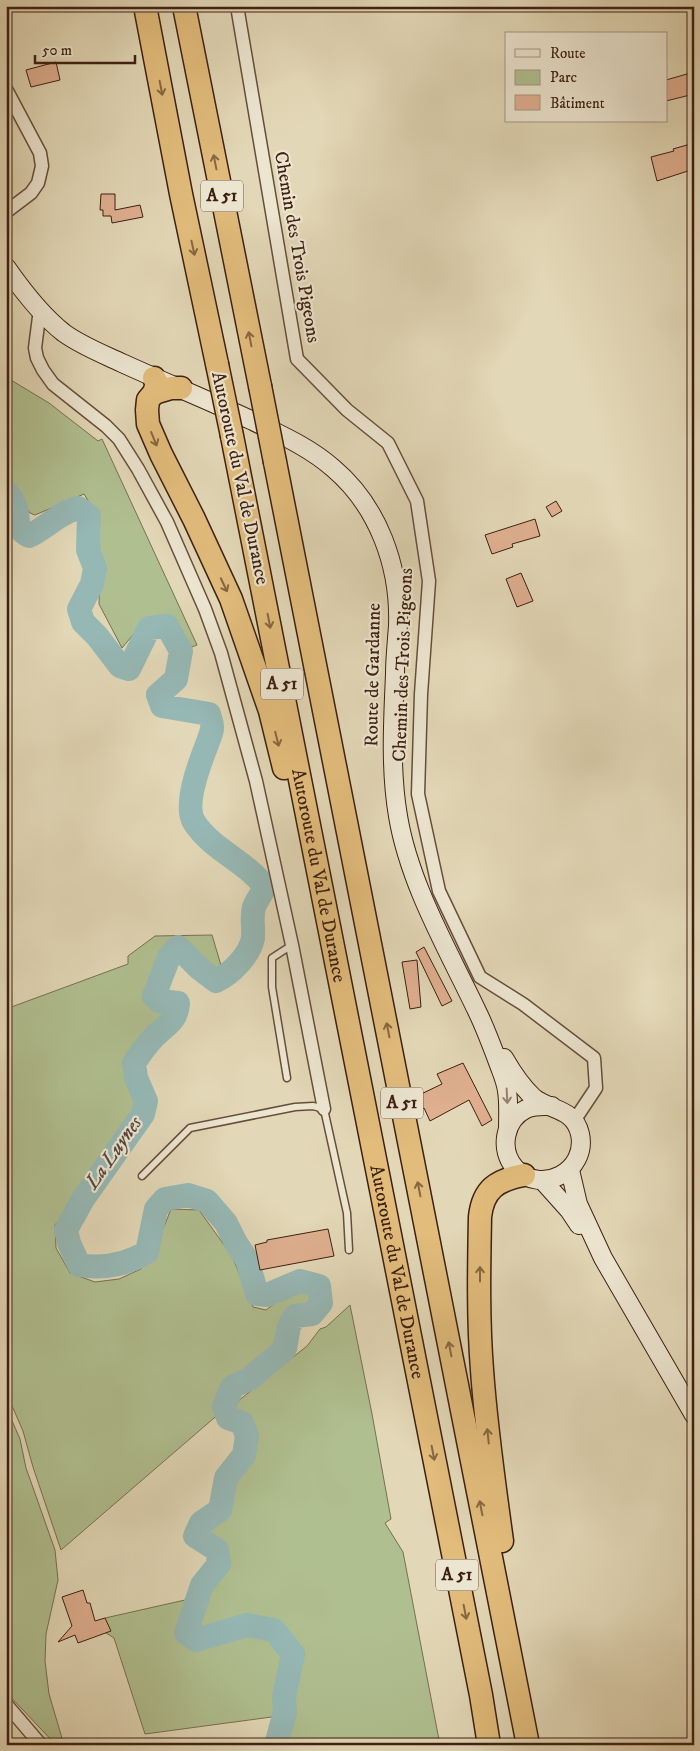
<svg xmlns="http://www.w3.org/2000/svg" width="700" height="1751" font-family="'IM FELL DW Pica',serif">
  <style>
    .green { fill: #b0bf90; stroke: #777051 }
    .lines { fill: none; stroke-linecap: round; stroke-linejoin: round }
    .river { stroke: #96b8b5; stroke-width: 24 }
    .building { fill: #dfaf90; stroke: #3e2012 }
    .service-casing { stroke: #674e3b; stroke-width: 9 }
    .minor-casing { stroke: #674e3b; stroke-width: 15 }
    .secondary-casing { stroke: #3e2012; stroke-width: 20 }
    .motorway-casing { stroke: #3e2012; stroke-width: 25 }
    .service { stroke: #ece5d0; stroke-width: 6 }
    .minor { stroke: #ece5d0; stroke-width: 12 }
    .secondary { stroke: #ece5d0; stroke-width: 18 }
    .motorway { stroke: #e1bc7b; stroke-width: 22 }
    .motorway-bridge-casing { stroke: #3e2012; stroke-width: 25; stroke-linecap: butt }
    .motorway-bridge { stroke: #e1bc7b; stroke-width: 22 }
    .oneway { stroke: #876641 }
    .oneway2 { stroke: #958271 }
    .labels { text-anchor: middle; dominant-baseline: central; stroke-width: 4.5; stroke-linejoin: round; paint-order: stroke }
    .shield { fill: #ece5d0; stroke: #725b4b; stroke-width: 1 }
    .shield-label { font-size: 18px; font-weight: bold; fill: #3e2012 }
    .street-label { font-size: 19px; fill: #3e2012; stroke: #ece5d0 }
    .water-label { font-size: 20px; font-style: italic; fill: #54463b; stroke: #ece5d0 }
  </style>
  <rect width="100%" height="100%" fill="#e2d7b6"/>
  <filter id="stains"><feTurbulence type="fractalNoise" baseFrequency=".004" numOctaves="4"/><feColorMatrix values="0 0 0 0 .2 0 0 0 0 .09 0 0 0 0 .02 0 0 0 .5 -.17"/></filter>
  <radialGradient id="worn" r=".72"><stop offset=".6" stop-color="#630" stop-opacity="0"/><stop offset="1" stop-color="#630" stop-opacity=".3"/></radialGradient>
  <g class="green">
    <path d="M6 377 49 403 98 441 102 439 197 645 184 650 180 639 163 619 147 618 122 648 99 604 100 566 99 519 84 494 35 515 30 513 6 479Z"/>
    <path d="M212 935 223 972 215 977C210 972 204 969 199 964 190 956 186 946 173 945L167 950 149 1001 155 1005 173 1006 175 1011 167 1021 142 1043 132 1064C129 1080 148 1093 142 1108L96 1169 89 1184 55 1225 56 1248 70 1273 95 1282 119 1279 141 1269 154 1252 171 1209 199 1210 232 1256 253 1307 266 1310 278 1301 298 1291H313L316 1294 317 1303C311 1314 296 1308 287 1317 279 1325 289 1341 278 1350 270 1357 261 1368 251 1373 247 1375 241 1376 237 1379 226 1385 220 1401 221 1412L61 1550 33 1467 23 1431 6 1392V1009L128 964V956L155 936Z"/>
    <path d="M350 1305 372 1414 391 1519 385 1523 403 1552 440 1745H278L289 1712 288 1698 297 1658 296 1651 280 1632 274 1628 256 1622 239 1623 203 1636 195 1635 190 1630 204 1589 220 1570 221 1556 220 1549 214 1541 200 1537 199 1534C204 1522 214 1521 222 1512L232 1477 246 1460 250 1451 248 1425 245 1422 229 1415 228 1409 307 1346 320 1329 326 1327Z"/>
    <path d="M6 1407 20 1439 26 1468 55 1550 58 1580 46 1634 45 1661 49 1694 64 1745H56L6 1692Z"/>
    <path d="M194 1598 181 1632 183 1638 200 1645 223 1639 243 1630 256 1631 263 1634 267 1632C296 1651 288 1663 282 1692 280 1700 282 1708 279 1716L145 1734 114 1638 103 1631 105 1618Z"/>
  </g>
  <g class="lines">
    <path class="river" d="M6 492C10 496 15 503 16 509 20 522 14 528 29 536 46 528 60 512 78 508L89 516 88 550 95 568 92 584 79 609 83 622 97 636 120 666 129 669 149 628 167 626 181 651 176 679 158 695 162 706 209 714C210 718 213 724 212 729 211 735 208 741 206 747 199 765 184 805 194 822 212 850 246 861 265 887 262 893 257 900 254 907 251 919 254 927 253 938 250 955 231 974 216 981L200 969 178 947 169 957 154 996 159 1001 178 1003C177 1022 165 1025 154 1037 146 1045 140 1054 134 1063L136 1078 146 1101 143 1114 83 1199 66 1230 69 1243 79 1265C104 1269 126 1265 147 1252L156 1209 165 1199 188 1195 207 1201 226 1223 236 1243 247 1260 257 1294 267 1295 300 1281 319 1286 321 1303 312 1314 295 1316 289 1326 285 1349 249 1379 232 1387 224 1407 228 1418 242 1423 247 1436 244 1455 226 1478 220 1510 201 1523 195 1536 217 1550 219 1564 202 1585 186 1633 196 1640 247 1625 274 1630 293 1654 284 1697 285 1712 276 1745"/>
  </g>
  <g class="building">
    <path d="M56 62 60 80 31 87 26 70Z"/>
    <path d="M694 72V94L666 101V80Z"/>
    <path d="M694 143V169L657 181 651 157 674 151 673 149Z"/>
    <path d="M101 194H115V210L140 205 143 217 112 223 111 216H103V210H100Z"/>
    <path d="M556 501 562 511 552 517 546 507Z"/>
    <path d="M535 519 540 536 512 544 513 547 492 554 485 535Z"/>
    <path d="M521 573 533 601 517 607 506 579Z"/>
    <path d="M424 947 452 1001 442 1006 416 952Z"/>
    <path d="M417 960 421 1007 410 1009 402 962Z"/>
    <path d="M463 1063 492 1120 482 1126 469 1100 430 1121 424 1108 422 1109 417 1096 442 1084 437 1074Z"/>
    <path d="M328 1229 334 1256 260 1270 255 1245 267 1242V1240Z"/>
    <path d="M83 1590 87 1603H90L95 1621 105 1618 111 1631 78 1643 75 1635 58 1642 72 1626 62 1597Z"/>
  </g>
  <g class="lines">
    <defs>
      <g id="service">
        <path d="M287 1078 272 987V958L292 945"/>
        <path d="M142 1176 190 1128 295 1107 313 1106 324 1109 347 1213 349 1250"/>
      </g>
      <g id="minor">
        <path d="M237 6 297 359 347 410 388 443 417 501 429 581 421 694 418 794 439 891 480 977 523 1004 594 1058 596 1088 574 1121"/>
        <path d="M6 89 40 153 42 166 38 183 31 193 6 212"/>
        <path d="M40 309 35 348 37 358 43 370 53 384 106 426 119 439 138 469 167 522 205 609 221 653 256 781 292 945 324 1109"/>
        <path d="M6 1704 41 1745"/>
      </g>
      <g id="secondary">
        <path d="M6 267C22 290 42 316 64 333 82 346 103 354 122 363 166 383 210 401 253 421 281 435 309 447 333 468 378 506 400 566 398 625 397 641 395 658 395 674 393 721 390 769 398 816 409 883 447 948 476 1009 485 1027 492 1046 499 1065 502 1073 506 1082 507 1091 509 1103 508 1117 508 1129"/>
        <path d="M504 1058C512 1072 522 1087 534 1098 551 1111 574 1108 580 1134 588 1171 541 1196 515 1168 499 1150 504 1120 526 1109 534 1105 543 1106 552 1106"/>
        <path d="M570 1170 578 1204 603 1258 694 1415"/>
        <path d="M543 1181 569 1210 579 1225"/>
      </g>
      <g id="motorway">
        <path d="M145 6 181 194 217 364"/>
        <path d="M184 6 260 386"/>
        <path d="M154 378 157 383 154 393 148 400 147 410 148 424 161 454 194 519 231 599 270 711 284 768"/>
        <path d="M154 393 171 388H181"/>
        <path id="s1" d="M232 436 481 1695 489 1745"/>
        <path d="M275 462C361 889 443 1317 528 1745"/>
        <path d="M502 1541C494 1484 486 1427 482 1370 478 1319 479 1268 480 1217 483 1189 497 1180 524 1175"/>
      </g>
    </defs>
    <use href="#service" class="service-casing"/>
    <use href="#minor" class="minor-casing"/>
    <use href="#secondary" class="secondary-casing"/>
    <use href="#motorway" class="motorway-casing"/>
    <use href="#service" class="service"/>
    <use href="#minor" class="minor"/>
    <use href="#secondary" class="secondary"/>
    <use href="#motorway" class="motorway"/>
    <defs>
      <g id="motorway-bridge">
        <path d="M217 364 232 436"/>
        <path d="M260 386 275 462"/>
      </g>
    </defs>
    <use href="#motorway-bridge" class="motorway-bridge-casing"/>
    <use href="#motorway-bridge" class="motorway-bridge"/>
  </g>
  <defs><path id="oneway-shaft" d="M-6 0H5M1.5-3L5.5 0L1.5 3" fill="none" stroke-width="1.6" stroke-linecap="round" stroke-linejoin="round" transform="scale(1.25)"/></defs>
  <g class="oneway">
    <use href="#oneway-shaft" transform="translate(161 88) rotate(79)"/>
    <use href="#oneway-shaft" transform="translate(215 162) rotate(-101)"/>
    <use href="#oneway-shaft" transform="translate(193 248) rotate(78)"/>
    <use href="#oneway-shaft" transform="translate(250 339) rotate(-101)"/>
    <use href="#oneway-shaft" transform="translate(154 439) rotate(68)"/>
    <use href="#oneway-shaft" transform="translate(224 585) rotate(65)"/>
    <use href="#oneway-shaft" transform="translate(269 621) rotate(79)"/>
    <use href="#oneway-shaft" transform="translate(277 739) rotate(76)"/>
    <use href="#oneway-shaft" transform="translate(388 1030) rotate(-101)"/>
    <use href="#oneway-shaft" transform="translate(419 1189) rotate(-101)"/>
    <use href="#oneway-shaft" transform="translate(480 1274) rotate(-90)"/>
    <use href="#oneway-shaft" transform="translate(450 1349) rotate(-101)"/>
    <use href="#oneway-shaft" transform="translate(488 1436) rotate(-96)"/>
    <use href="#oneway-shaft" transform="translate(433 1453) rotate(79)"/>
    <use href="#oneway-shaft" transform="translate(481 1508) rotate(-101)"/>
    <use href="#oneway-shaft" transform="translate(465 1612) rotate(79)"/>
  </g>
  <use class="oneway2" href="#oneway-shaft" transform="translate(507 1096) rotate(87)"/>
  <g class="labels">
    <g class="shield">
      <rect x="201" y="180.5" width="42" height="31" rx="4"/>
      <rect x="261" y="668.5" width="42" height="31" rx="4"/>
      <rect x="381" y="1087.5" width="42" height="31" rx="4"/>
      <rect x="436" y="1559.5" width="42" height="31" rx="4"/>
    </g>
    <g class="shield-label">
      <text x="222" y="196">A 51</text>
      <text x="282" y="684">A 51</text>
      <text x="402" y="1103">A 51</text>
      <text x="457" y="1575">A 51</text>
    </g>
    <g class="street-label">
      <text transform="translate(297 247) rotate(80)">Chemin des Trois Pigeons</text>
      <text transform="translate(240 478) rotate(78)">Autoroute du Val de Durance</text>
      <text transform="translate(403 665) rotate(-88)">Chemin des Trois Pigeons</text>
      <text transform="translate(373 675) rotate(-89)">Route de Gardanne</text>
      <text stroke="none"><textPath href="#s1" startOffset="448">Autoroute du Val de Durance</textPath></text>
      <text stroke="none"><textPath href="#s1" startOffset="852">Autoroute du Val de Durance</textPath></text>
    </g>
    <g class="water-label">
      <text transform="translate(114 1153) rotate(-55)">La Luynes</text>
    </g>
  </g>
  <rect width="700" height="1751" fill="none" stroke="#e2d7b6" stroke-width="25"/>
  <rect x="8" y="8" width="685" height="1736" fill="none" stroke="#3e2012" stroke-width="2.5"/>
  <rect x="12" y="12" width="675" height="1726" fill="none" stroke="#3e2012"/>
  <rect x="505" y="32" width="162" height="90" fill="#ece5d0" stroke="#a69684"/>
  <rect x="515" y="49" width="25" height="8" fill="#ece5d0" stroke="#a69684"/>
  <text x="550" y="58" font-size="15" fill="#3e2012">Route</text>
  <rect x="515" y="70" width="25" height="15" fill="#b0bf90" stroke="#a69684"/>
  <text x="550" y="82" font-size="15" fill="#3e2012">Parc</text>
  <rect x="515" y="95" width="25" height="15" fill="#dfaf90" stroke="#a69684"/>
  <text x="550" y="108" font-size="15" fill="#3e2012">Bâtiment</text>
  <path d="M35 55v8h100v-8" fill="none" stroke="#3e2012" stroke-width="2.5"/>
  <text x="42" y="55" font-size="15" fill="#3e2012" stroke="#ece5d0" stroke-width="4" paint-order="stroke">50 m</text>
  <rect width="100%" height="100%" filter="url(#stains)"/>
  <rect width="100%" height="100%" fill="url(#worn)"/>
</svg>
